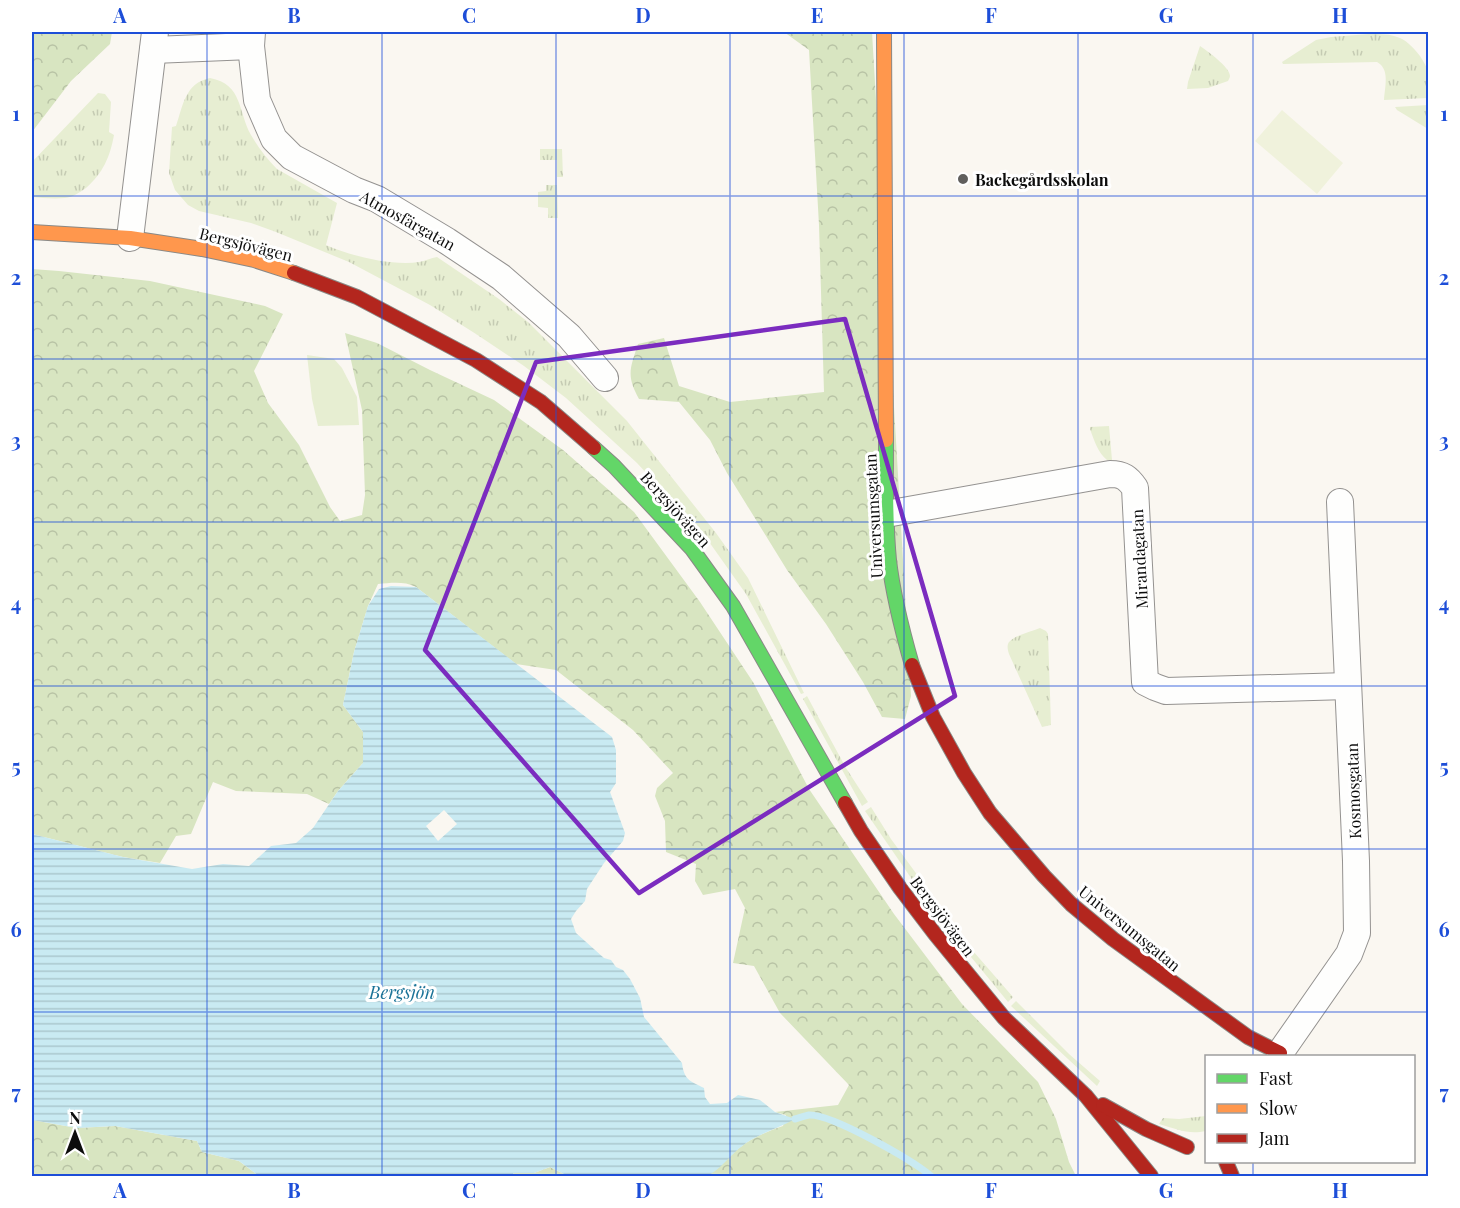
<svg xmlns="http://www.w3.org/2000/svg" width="1460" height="1208" font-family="'Playfair Display',serif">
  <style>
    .grass { fill: url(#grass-tufts) }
    .forest { fill: url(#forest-crowns) }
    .park { fill: #e7eed2 }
    .pitch { fill: #f0f2dc }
    .water { fill: url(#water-rules) }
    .pier { fill: #faf7f1 }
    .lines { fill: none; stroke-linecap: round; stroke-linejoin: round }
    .stream { stroke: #c9eaf2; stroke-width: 7 }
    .street-casing { stroke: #949290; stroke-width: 28 }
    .fast-casing { stroke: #8a8986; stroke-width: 16 }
    .slow-casing { stroke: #8a8986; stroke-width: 16 }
    .jam-casing { stroke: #8a8986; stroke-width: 16 }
    .street { stroke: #fefefd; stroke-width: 26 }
    .fast { stroke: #63d668; stroke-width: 14 }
    .slow { stroke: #ff974d; stroke-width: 14 }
    .jam { stroke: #b3261e; stroke-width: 14 }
    .marked { fill: none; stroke: #7b2cbf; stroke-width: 4.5; stroke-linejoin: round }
    .grid { fill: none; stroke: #1d4ed8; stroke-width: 1.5; stroke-opacity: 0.55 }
    .poi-dot { fill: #605f5d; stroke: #fff; stroke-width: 2 }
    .labels { text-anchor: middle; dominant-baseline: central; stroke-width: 6; stroke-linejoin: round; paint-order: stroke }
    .poi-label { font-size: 16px; font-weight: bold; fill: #0d0d0d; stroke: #fff; text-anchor: start }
    .street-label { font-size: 16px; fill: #0d0d0d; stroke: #fff }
    .water-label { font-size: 18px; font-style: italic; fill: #1c7398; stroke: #fff }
    .neatline { fill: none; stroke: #1d4ed8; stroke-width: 2 }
    .grid-label { font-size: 20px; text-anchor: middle; font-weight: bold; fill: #1d4ed8 }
  </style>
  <defs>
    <pattern id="grass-tufts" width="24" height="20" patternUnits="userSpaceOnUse" patternTransform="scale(1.5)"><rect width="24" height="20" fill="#e7eed2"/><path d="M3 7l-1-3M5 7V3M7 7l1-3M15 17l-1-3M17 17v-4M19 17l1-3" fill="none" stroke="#c5cbb3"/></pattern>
    <pattern id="forest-crowns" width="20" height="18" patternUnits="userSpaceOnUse" patternTransform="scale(1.5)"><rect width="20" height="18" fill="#d8e5c1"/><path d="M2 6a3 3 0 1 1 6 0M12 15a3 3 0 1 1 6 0" fill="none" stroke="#b8c3a5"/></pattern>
    <pattern id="water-rules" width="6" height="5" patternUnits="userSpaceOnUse" patternTransform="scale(1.5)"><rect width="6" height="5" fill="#c9eaf2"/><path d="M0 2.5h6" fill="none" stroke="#abc8ce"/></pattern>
  </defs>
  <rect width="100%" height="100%" fill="#faf7f1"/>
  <g class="grass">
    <path d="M1369 34C1394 34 1404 35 1420 56 1423 61 1428 68 1428 73 1430 81 1429 90 1428 98L1384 100C1385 86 1390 69 1377 62L1283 64 1282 62 1316 40 1331 37Z"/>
    <path d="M1200 46C1207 51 1230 67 1230 76 1230 77 1229 79 1228 81L1208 88 1187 89 1188 82Z"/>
    <path d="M210 78C243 84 238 112 251 135 258 147 267 159 277 169L337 203 326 245C350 256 392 266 419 262 425 261 431 258 437 257L499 299 528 322 627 421 716 533 748 578 804 693 801 694 746 594 707 539 637 463 566 398 524 366 476 334 430 305 349 262 276 232 251 223 199 211 188 205 175 190 169 173 172 127 176 126C183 106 185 83 210 78Z"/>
    <path d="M98 93 105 94 111 102 109 132 114 135C110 157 103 173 86 188 79 193 73 197 65 198 54 199 42 198 32 197V162Z"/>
    <path d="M1428 105V129L1397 110 1395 107Z"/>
    <path d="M540 149H562L563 177H557V160H540Z"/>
    <path d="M546 185H557L558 218H548V208L538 207V192L546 191Z"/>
    <path d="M1109 426 1112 460H1107C1098 453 1094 440 1090 429V427Z"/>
    <path d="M1040 628 1046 631 1048 634 1051 725 1042 727 1009 654C1008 651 1007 647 1008 644 1011 636 1033 631 1040 628Z"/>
    <path d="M807 696 846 768 868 802 862 806 803 699Z"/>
    <path d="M871 807 891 839 937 902 931 907 865 811Z"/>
    <path d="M940 907 973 951 1013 997 1008 1002 934 912Z"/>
    <path d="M1016 1001 1069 1054 1100 1081 1097 1086 1011 1006Z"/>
    <path d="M1206 1116V1131C1188 1135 1177 1129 1159 1124L1163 1118 1179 1119Z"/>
  </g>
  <g class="forest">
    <path d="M32 32H112L110 44 71 81 32 132Z"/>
    <path d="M784 32H872L911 696 905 719 882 717 863 682 826 624 787 570 727 473 710 440 679 402 639 399C626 375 630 369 638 344L664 338 679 386 730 402 824 392 819 225 809 50Z"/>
    <path d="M32 269 59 271 150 281 265 306 283 314 254 371 268 403 299 445 330 507 340 521 362 515 365 495 362 410 345 333 377 343 430 370 494 400 563 450 634 512 700 602 753 682 809 789 894 914 962 1004 1038 1082 1056 1119 1069 1162 1076 1176H706C719 1169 728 1157 739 1148 752 1138 768 1131 783 1126L786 1115 775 1112 838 1105 849 1085 780 1013 754 966 733 963 745 908 735 889 703 895 695 881 696 864 666 852 665 821 655 796 657 788 673 773 633 730 556 670 516 664 416 587C404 581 391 583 378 584L368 606 354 652 343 705 363 732V763L338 791 329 804 307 794 236 791 213 782 191 834 176 836 160 863 123 857 32 834Z"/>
    <path d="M32 1120 77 1128 115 1126 197 1141 202 1152 239 1161 259 1176H32Z"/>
    <path d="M550 1167 568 1176H512L514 1173H534Z"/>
  </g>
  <path class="park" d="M307 355 334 359 342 368 357 397 359 425 318 426 312 399Z"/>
  <path class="pitch" d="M1282 110 1343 163 1317 194 1255 141Z"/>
  <path class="water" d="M391 586 416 587 612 737 616 750V783L610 792 625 833 623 841 604 863 587 889 585 901 576 911 571 919 576 933 604 958 611 960 616 967 623 970 630 979 640 998 644 1017 682 1063C684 1080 690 1081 704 1088L705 1097 710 1104 727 1103 738 1095 760 1100 775 1112 795 1119C777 1129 757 1134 741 1147 730 1155 717 1174 705 1176 696 1178 685 1176 676 1175L674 1176H568L550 1167 534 1173H514L511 1176H259L239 1161 202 1152 197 1141 115 1126 77 1128 32 1120V834L123 857 192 869 223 864 249 866 271 846 296 843 313 828 338 791 363 763V732L343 705 354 652 368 606 379 589Z"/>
  <path class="pier" d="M444 810 457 824 438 841 426 826Z"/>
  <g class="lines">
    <path class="stream" d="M795 1119C799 1118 804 1116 809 1115 832 1114 912 1160 931 1176"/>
    <defs>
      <g id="street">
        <path d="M252 32 251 46 257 100 274 139 292 157 354 190 377 199 447 241 501 277 569 336 605 378"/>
        <path d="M153 50 251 46"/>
        <path d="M130 238 155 32"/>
        <path d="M886 514 1110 474C1123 474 1128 478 1135 488L1145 682 1155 687 1166 691 1348 686"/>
        <path d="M1280 1053 1349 954 1357 933 1356 861 1340 502"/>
      </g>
      <g id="fast">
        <path d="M886 440C886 480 885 520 889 560 893 596 902 630 912 665"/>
        <path d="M594 448 614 466 692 549 733 606 845 803"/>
      </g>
      <g id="slow">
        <path d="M884 32 886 440"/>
        <path d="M32 232 130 238 202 249 254 260 294 273"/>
      </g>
      <g id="jam">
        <path d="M294 273 357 297 476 360 541 402 594 448"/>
        <path d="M912 665 933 717 964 773 990 813 1044 876 1071 904 1113 939 1248 1037 1280 1053 1277 1056"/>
        <path d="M845 803 861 831 900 888 935 934 1004 1018 1086 1096 1151 1176"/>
        <path d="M1103 1105 1146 1129 1187 1147"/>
        <path d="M1226 1162 1232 1176"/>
      </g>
    </defs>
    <use href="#street" class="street-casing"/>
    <use href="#fast" class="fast-casing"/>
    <use href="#slow" class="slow-casing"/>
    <use href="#jam" class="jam-casing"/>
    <use href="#street" class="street"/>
    <use href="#fast" class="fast"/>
    <use href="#slow" class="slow"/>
    <use href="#jam" class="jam"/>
  </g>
  <path class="marked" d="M845 319 955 696 639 893 425 650 536 362Z"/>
  <path class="grid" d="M207 32V1176M382 32V1176M556 32V1176M730 32V1176M904 32V1176M1078 32V1176M1253 32V1056M32 196H1428M32 359H1428M32 522H1428M32 686H1428M32 849H1428M32 1012H1428M1253 1162V1176"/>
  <circle class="poi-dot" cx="963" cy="179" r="6"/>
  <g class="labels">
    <g class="poi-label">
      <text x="975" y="179">Backegårdsskolan</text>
    </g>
    <g class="street-label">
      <text transform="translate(408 220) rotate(29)">Atmosfärgatan</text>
      <text transform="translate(246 244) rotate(14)">Bergsjövägen</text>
      <text transform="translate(676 509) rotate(48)">Bergsjövägen</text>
      <text transform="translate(873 516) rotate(-93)">Universumsgatan</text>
      <text transform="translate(1139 559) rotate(-93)">Mirandagatan</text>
      <text transform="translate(1353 791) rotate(-92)">Kosmosgatan</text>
      <text transform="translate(943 916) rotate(53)">Bergsjövägen</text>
      <text transform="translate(1130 928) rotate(39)">Universumsgatan</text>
    </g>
    <g class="water-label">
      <text x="402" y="992">Bergsjön</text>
    </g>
  </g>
  <rect width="1460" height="1208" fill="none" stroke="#ffffff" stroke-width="66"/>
  <rect x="1205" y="1055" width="210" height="108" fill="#ffffff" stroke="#9e9e9e" stroke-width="1.5"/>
  <rect x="1217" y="1074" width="30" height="9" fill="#63d668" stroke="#9e9e9e" stroke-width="1.5"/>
  <text x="1259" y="1085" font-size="18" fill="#0d0d0d">Fast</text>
  <rect x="1217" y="1104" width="30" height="9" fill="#ff974d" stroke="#9e9e9e" stroke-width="1.5"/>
  <text x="1259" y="1115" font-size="18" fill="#0d0d0d">Slow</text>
  <rect x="1217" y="1134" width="30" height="9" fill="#b3261e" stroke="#9e9e9e" stroke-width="1.5"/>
  <text x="1259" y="1145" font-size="18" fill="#0d0d0d">Jam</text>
  <g transform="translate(75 1133)" stroke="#ffffff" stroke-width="4.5" paint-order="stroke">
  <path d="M0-4.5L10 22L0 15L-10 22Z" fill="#0d0d0d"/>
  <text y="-9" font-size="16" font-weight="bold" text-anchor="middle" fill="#0d0d0d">N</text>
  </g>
  <rect x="33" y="33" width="1394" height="1142" class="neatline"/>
  <g class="grid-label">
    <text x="120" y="23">A</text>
    <text x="294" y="23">B</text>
    <text x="469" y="23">C</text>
    <text x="643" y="23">D</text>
    <text x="817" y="23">E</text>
    <text x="991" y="23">F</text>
    <text x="1166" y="23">G</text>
    <text x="1340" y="23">H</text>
    <text x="16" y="121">1</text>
    <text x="1444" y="121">1</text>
    <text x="16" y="285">2</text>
    <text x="1444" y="285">2</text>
    <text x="16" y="448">3</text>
    <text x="1444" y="448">3</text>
    <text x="16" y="611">4</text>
    <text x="1444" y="611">4</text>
    <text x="16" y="774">5</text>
    <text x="1444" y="774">5</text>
    <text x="16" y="937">6</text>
    <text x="1444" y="937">6</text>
    <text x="16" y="1100">7</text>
    <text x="1444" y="1100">7</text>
    <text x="120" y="1198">A</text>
    <text x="294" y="1198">B</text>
    <text x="469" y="1198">C</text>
    <text x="643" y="1198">D</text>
    <text x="817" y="1198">E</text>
    <text x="991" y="1198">F</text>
    <text x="1166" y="1198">G</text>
    <text x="1340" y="1198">H</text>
  </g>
</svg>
